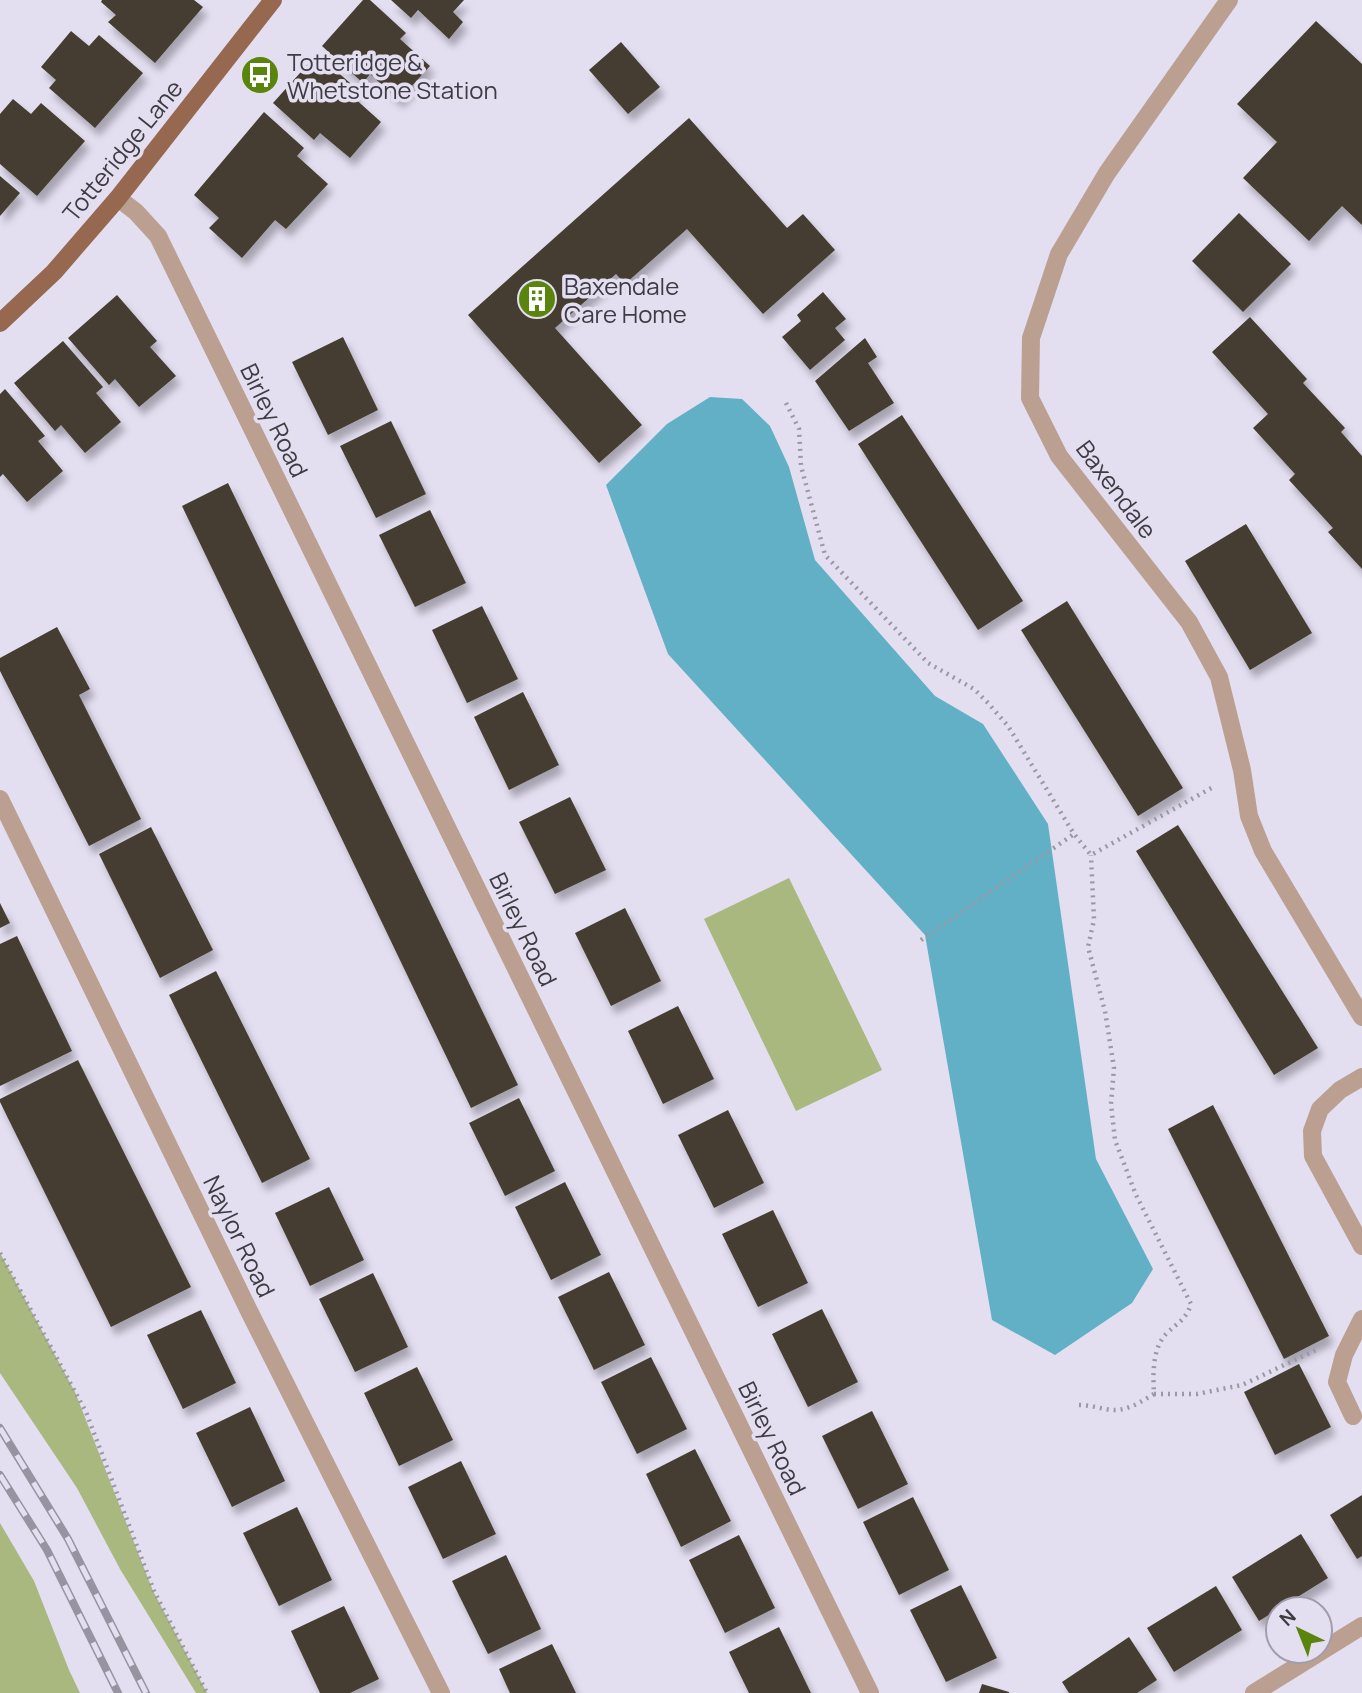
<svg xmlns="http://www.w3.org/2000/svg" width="1362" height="1693" font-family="Manrope,sans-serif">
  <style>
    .green { fill: #a8b87f }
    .water { fill: #62b0c5 }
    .building { fill: #453d30; filter: url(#shadow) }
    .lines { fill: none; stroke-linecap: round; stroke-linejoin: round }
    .path { stroke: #9b98a5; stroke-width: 4.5; stroke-dasharray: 2 5; stroke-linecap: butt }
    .service { stroke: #bba092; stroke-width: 18 }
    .minor { stroke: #bba092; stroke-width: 18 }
    .primary { stroke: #976850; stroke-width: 18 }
    .rail-casing { stroke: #9793a0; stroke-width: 8 }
    .rail { stroke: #e3def0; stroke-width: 5; stroke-dasharray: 16; stroke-linecap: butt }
    .labels { text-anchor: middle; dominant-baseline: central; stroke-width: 7; stroke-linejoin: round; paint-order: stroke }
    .poi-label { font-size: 24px; fill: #3e3c43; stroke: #e3def0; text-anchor: start }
    .street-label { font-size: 24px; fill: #3e3c43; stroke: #e3def0 }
  </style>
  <defs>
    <filter id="shadow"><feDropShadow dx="4.5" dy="8" stdDeviation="3.5" flood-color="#0004"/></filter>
  </defs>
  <rect width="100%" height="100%" fill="#e3def0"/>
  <g class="green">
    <path d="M789 878 882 1070 796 1111 704 919Z"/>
    <path d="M0 1253 75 1392 153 1591 207 1693H196L120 1569 77 1488 0 1373Z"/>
    <path d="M0 1523 34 1581 69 1670 80 1693H0Z"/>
  </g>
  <path class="water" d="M710 397 742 399 770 426 789 467 815 560 935 696 983 724 1048 824 1096 1159 1153 1269 1132 1303 1055 1355 992 1320 925 935 668 654 606 485 667 424Z"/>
  <g class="building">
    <path d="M102 0H194L203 7 155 63 108 22 116 15 101 2Z"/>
    <path d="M363 0H370L406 33 400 39 430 66 399 100 370 74 363 83 322 46Z"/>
    <path d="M391 0H464L453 12 463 22 449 39 418 10 411 18Z"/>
    <path d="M1316 21 1362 64V225L1342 206 1309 241 1243 178 1277 142 1237 104Z"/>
    <path d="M71 31 89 46 99 35 143 73 95 128 49 88 56 80 41 67Z"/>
    <path d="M621 42 660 87 628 114 589 70Z"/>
    <path d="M317 54 358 90 352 96 381 122 350 158 320 133 314 140 273 103Z"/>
    <path d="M13 99 31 114 41 103 85 141 37 196 0 164V114Z"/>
    <path d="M264 112 304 148 297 156 328 184 286 229 275 220 242 258 209 228 219 218 194 195Z"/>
    <path d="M689 118 787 228 803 214 835 250 763 314 687 229 625 284 616 274 555 328 642 425 599 463 468 315Z"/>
    <path d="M0 176 20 193 0 216Z"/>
    <path d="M1239 213 1291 264 1243 312 1192 261Z"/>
    <path d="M823 292 846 319 835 328 845 340 810 370 782 337 801 321 797 315Z"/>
    <path d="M117 295 157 341 150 347 176 376 139 407 115 379 109 385 68 338Z"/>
    <path d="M1250 317 1307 379 1303 383 1345 428 1341 432 1362 456V569L1328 532 1333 528 1289 480 1295 474 1253 428 1268 414 1212 352Z"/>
    <path d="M343 337 378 410 328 435 292 362Z"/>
    <path d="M865 338 877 357 868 363 894 403 849 431 815 381Z"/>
    <path d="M63 341 103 387 96 393 121 422 85 453 61 425 55 431 14 383Z"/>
    <path d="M5 389 45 436 38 441 63 471 27 502 3 474 0 477V394Z"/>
    <path d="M902 415 1023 601 978 630 858 444Z"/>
    <path d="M391 421 426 494 376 518 340 446Z"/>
    <path d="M228 483 518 1085 471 1108 182 506Z"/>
    <path d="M430 510 466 583 415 607 379 535Z"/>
    <path d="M1246 524 1312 633 1250 670 1185 561Z"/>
    <path d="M1067 601 1183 788 1138 816 1021 630Z"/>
    <path d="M482 606 518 679 467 703 432 630Z"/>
    <path d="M57 627 90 689 79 695 141 819 89 846 0 671V658Z"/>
    <path d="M523 692 559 765 509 790 474 717Z"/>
    <path d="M570 797 606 870 555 894 519 822Z"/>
    <path d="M1178 825 1318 1048 1274 1075 1136 851Z"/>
    <path d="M151 827 213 950 160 978 99 854Z"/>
    <path d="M0 903 10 923 0 928Z"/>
    <path d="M625 908 661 981 611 1006 575 933Z"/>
    <path d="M17 936 72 1051 0 1086V944Z"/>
    <path d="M216 971 310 1159 262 1183 169 995Z"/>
    <path d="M678 1006 714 1079 663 1104 628 1031Z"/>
    <path d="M78 1060 191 1287 111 1327 0 1102V1099Z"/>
    <path d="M519 1098 555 1171 505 1196 469 1123Z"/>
    <path d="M1213 1105 1329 1336 1284 1359 1168 1129Z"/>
    <path d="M728 1110 764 1183 714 1208 678 1135Z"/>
    <path d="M565 1182 601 1255 551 1280 515 1207Z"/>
    <path d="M329 1187 364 1260 310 1286 275 1213Z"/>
    <path d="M773 1210 808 1283 758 1307 722 1234Z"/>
    <path d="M609 1272 645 1345 594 1370 558 1297Z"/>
    <path d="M373 1273 408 1347 355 1372 319 1299Z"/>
    <path d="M822 1309 858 1382 808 1407 772 1334Z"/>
    <path d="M201 1310 236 1383 183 1409 147 1335Z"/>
    <path d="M651 1357 687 1429 637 1454 601 1382Z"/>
    <path d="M1299 1364 1331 1427 1275 1455 1244 1392Z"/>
    <path d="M417 1367 453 1440 399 1466 364 1393Z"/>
    <path d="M250 1407 285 1481 232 1507 196 1433Z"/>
    <path d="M872 1411 908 1484 858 1509 822 1436Z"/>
    <path d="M695 1449 731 1521 681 1547 646 1474Z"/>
    <path d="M461 1461 496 1534 443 1559 408 1487Z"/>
    <path d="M1362 1495V1556L1357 1559 1330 1515Z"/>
    <path d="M913 1497 949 1570 899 1595 863 1522Z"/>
    <path d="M297 1507 332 1580 279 1606 243 1533Z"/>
    <path d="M1301 1534 1328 1578 1259 1621 1232 1577Z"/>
    <path d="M739 1535 775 1608 725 1633 689 1560Z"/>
    <path d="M506 1555 541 1629 488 1654 452 1581Z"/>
    <path d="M961 1585 997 1658 946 1682 910 1610Z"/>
    <path d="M1216 1586 1242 1630 1174 1672 1147 1628Z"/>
    <path d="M344 1606 379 1679 350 1693H320L291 1631Z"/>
    <path d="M779 1627 797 1664 811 1693H749L729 1652Z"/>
    <path d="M1129 1637 1157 1680 1137 1693H1069L1062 1682Z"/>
    <path d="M552 1644 576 1693H510L499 1669Z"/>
    <path d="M982 1684 1009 1692V1693H979Z"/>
  </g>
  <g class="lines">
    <g class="path">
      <path d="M786 403 799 429 801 466 825 555 928 663 974 689 988 703 1008 726 1074 834 1091 855 1215 786"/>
      <path d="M921 940 1074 834"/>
      <path d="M0 1253 86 1412 154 1591 207 1693"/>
      <path d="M1154 1394H1197L1242 1385 1316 1350"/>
      <path d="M1079 1405C1092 1405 1104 1410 1115 1410 1129 1410 1142 1401 1154 1394 1153 1375 1152 1349 1166 1334 1177 1323 1186 1320 1191 1304L1136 1195 1115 1140 1111 1104 1114 1068 1105 1011 1088 947 1094 920 1091 855"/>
    </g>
    <path class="service" d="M1353 1416 1337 1382 1344 1355 1362 1319"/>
    <g class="minor">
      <path d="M1229 0 1107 173 1059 254 1031 338 1030 398 1059 456 1189 622 1219 677 1242 770 1249 816 1263 851 1362 1017"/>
      <path d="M118 198 136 212 158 236 870 1693"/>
      <path d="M0 799 250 1313 441 1693"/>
      <path d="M1362 1077 1340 1090 1320 1109 1312 1131 1313 1156 1362 1246"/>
      <path d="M1254 1693 1362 1626"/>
    </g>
    <path class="primary" d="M0 323 54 272 118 198 273 0"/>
    <defs>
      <g id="rail">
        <path d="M0 1428 68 1539 146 1693"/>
        <path d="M0 1475 47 1550 118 1693"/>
      </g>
    </defs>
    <use href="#rail" class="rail-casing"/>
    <use href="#rail" class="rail"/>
  </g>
  <defs>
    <symbol id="bus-disc" viewBox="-11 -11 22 22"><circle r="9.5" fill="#5b840c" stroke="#e3def0"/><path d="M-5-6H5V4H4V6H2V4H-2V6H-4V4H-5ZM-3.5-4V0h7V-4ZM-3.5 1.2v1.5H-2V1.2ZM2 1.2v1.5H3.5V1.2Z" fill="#fff"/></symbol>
    <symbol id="building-disc" viewBox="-11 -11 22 22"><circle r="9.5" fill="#5b840c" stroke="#e3def0"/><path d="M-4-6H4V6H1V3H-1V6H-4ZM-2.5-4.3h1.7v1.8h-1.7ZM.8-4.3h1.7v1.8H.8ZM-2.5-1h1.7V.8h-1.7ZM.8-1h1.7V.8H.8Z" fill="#fff"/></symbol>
  </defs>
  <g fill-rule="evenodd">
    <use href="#bus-disc" x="238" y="53" width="44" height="44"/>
    <use href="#building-disc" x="515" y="277" width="44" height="44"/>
  </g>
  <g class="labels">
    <g class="poi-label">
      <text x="287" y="61">Totteridge &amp;<tspan x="287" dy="28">Whetstone Station</tspan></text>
      <text x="564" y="285">Baxendale<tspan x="564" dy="28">Care Home</tspan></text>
    </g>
    <g class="street-label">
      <text transform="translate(122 150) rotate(-51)">Totteridge Lane</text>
      <text transform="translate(275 420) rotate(64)">Birley Road</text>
      <text transform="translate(1117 489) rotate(53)">Baxendale</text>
      <text transform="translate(524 929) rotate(64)">Birley Road</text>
      <text transform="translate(240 1236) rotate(64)">Naylor Road</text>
      <text transform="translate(773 1438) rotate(64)">Birley Road</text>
    </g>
  </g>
  <g transform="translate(1299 1630) rotate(317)"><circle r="33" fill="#e3def0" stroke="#a19dab" stroke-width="2"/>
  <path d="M0-5L12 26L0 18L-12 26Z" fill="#5b840c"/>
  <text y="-10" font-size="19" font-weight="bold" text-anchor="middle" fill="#3e3c43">N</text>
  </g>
</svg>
